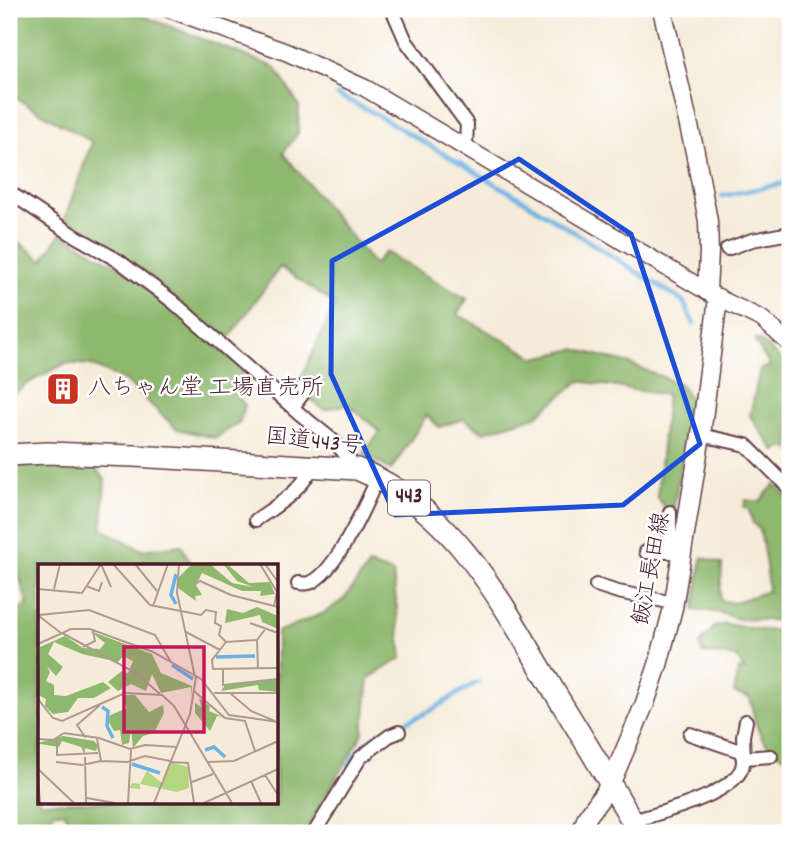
<svg xmlns="http://www.w3.org/2000/svg" width="799" height="842" font-family="Dekko,'Klee One',sans-serif">
  <style>
    .forest { fill: #8eb86e; stroke: #6c6c4c; stroke-width: 2 }
    .lines { fill: none; stroke-linecap: round; stroke-linejoin: round }
    .stream { stroke: #6cb1e2; stroke-width: 4.5 }
    .minor-casing { stroke: #643e45; stroke-width: 16 }
    .tertiary-casing { stroke: #643e45; stroke-width: 19 }
    .secondary-casing { stroke: #643e45; stroke-width: 21 }
    .trunk-casing { stroke: #643e45; stroke-width: 24 }
    .minor { stroke: #fff; stroke-width: 12 }
    .tertiary { stroke: #fff; stroke-width: 16 }
    .secondary { stroke: #fff; stroke-width: 18 }
    .trunk { stroke: #fff; stroke-width: 21 }
    .marked { fill: none; stroke: #1d4ed8; stroke-width: 5; stroke-linejoin: round }
    .labels { text-anchor: middle; dominant-baseline: central; stroke-width: 5; stroke-linejoin: round; paint-order: stroke }
    .shield { fill: #fff; stroke: #80626b; stroke-width: 2 }
    .shield-label { font-size: 21px; font-weight: bold; fill: #4a1f2b }
    .poi-label { font-size: 23px; fill: #4a1f2b; stroke: #fff; text-anchor: start }
    .street-label { font-size: 23px; fill: #4a1f2b; stroke: #fff }
    .inset-river { fill: none; stroke: #6cb1e2; stroke-width: 3.5 }
    .inset-road { fill: none; stroke: #b19993; stroke-width: 2 }
    .view { fill: #c2185b; fill-opacity: 0.15; stroke: #c2185b; stroke-width: 3.5 }
    .inset-edge { fill: none; stroke: #4a1f2b; stroke-width: 3.5 }
  </style>
  <rect width="100%" height="100%" fill="#fff"/>
  <filter id="ink" filterUnits="userSpaceOnUse"><feTurbulence type="fractalNoise" baseFrequency=".0143" numOctaves="2"/><feDisplacementMap in="SourceGraphic" scale="14" xChannelSelector="R" yChannelSelector="G"/><feConvolveMatrix kernelMatrix="1 2 1 2 8 2 1 2 1" color-interpolation-filters="sRGB"/></filter>
  <filter id="wash" filterUnits="userSpaceOnUse"><feTurbulence type="fractalNoise" baseFrequency=".00686" numOctaves="4" result="noise"/><feDisplacementMap in="SourceGraphic" scale="28" xChannelSelector="R" yChannelSelector="G"/><feGaussianBlur stdDeviation="1.57" result="paint"/><feColorMatrix in="noise" values="0 0 0 0 0 0 0 0 0 0 0 0 0 0 0 0 0 1.4 0 .05"/><feComposite in="paint" operator="in"/></filter>
  <g filter="url(#wash)">
    <rect width="100%" height="100%" fill="#f5ebd8"/>
    <g class="forest">
      <path d="M9 9H125L275 67 299 106 298 133 283 153 374 265 385 252 467 299 457 314 536 358 575 349 630 364 680 384 692 401 672 517 657 497 667 395 579 381 536 416 484 432 463 419 439 427 427 415 391 470 363 454 380 432 348 404 324 410 297 388 335 304 280 267 226 342 148 275 65 218 92 142 9 94Z"/>
      <path d="M61 233 132 275 179 312 243 370 235 394 245 405 239 423 215 438 177 429 126 381 91 365 66 363 28 383 9 398V238H13L43 260Z"/>
      <path d="M754 340H759L790 367V450L787 447 775 451 750 416 760 369 770 366Z"/>
      <path d="M22 464 94 467 105 479 102 529 142 550 181 545 192 565 40 566V802H276L277 632 324 613 344 599 369 565 393 573 402 658 369 678 363 733 304 833H71L65 812H54L44 833H9V617L28 604 9 548V467Z"/>
      <path d="M775 484 790 500V621L739 619 717 612 694 610 702 557 722 564 720 600 733 603 768 591 766 565 760 530 753 523 749 510 744 506 746 500 759 502Z"/>
      <path d="M726 624 763 630 790 631V759C759 748 756 728 750 698L734 693 738 669 745 670 736 657 702 653 700 644 714 627Z"/>
    </g>
    <g class="lines">
      <g class="stream">
        <path d="M337 95 370 111 520 198 683 301 694 324"/>
        <path d="M722 196 790 182"/>
        <path d="M349 765C364 730 406 726 435 708 449 699 463 690 478 682"/>
      </g>
    </g>
  </g>
  <g filter="url(#ink)">
    <g class="lines">
      <defs>
        <g id="minor">
          <path d="M392 9 406 41 467 124 466 147"/>
          <path d="M9 192 70 233 119 261 172 301 300 414 335 442 357 469"/>
          <path d="M727 249 752 240 790 233"/>
          <path d="M293 407 305 391 303 386"/>
          <path d="M701 435 746 445 790 489"/>
          <path d="M670 512V552"/>
          <path d="M256 520C277 505 302 491 312 467"/>
          <path d="M646 552H677"/>
          <path d="M298 583C301 583 305 584 309 583 335 575 367 502 378 477"/>
          <path d="M596 585 618 592 674 603"/>
          <path d="M746 721 743 736 744 758 771 756"/>
          <path d="M632 821C655 814 763 789 740 751L690 734"/>
          <path d="M314 833 360 758 389 736 399 732"/>
        </g>
        <path id="tertiary" d="M169 9 286 52 365 88 718 298 762 319 790 344"/>
        <g id="secondary">
          <path d="M662 9 695 152 708 221 709 252 707 291"/>
          <path d="M581 833 587 817 610 785 645 703 658 665 673 608 701 435 718 298"/>
        </g>
        <path id="trunk" d="M9 455 47 453 134 456 357 469C454 507 504 606 554 691 583 738 612 785 639 833"/>
      </defs>
      <use href="#minor" class="minor-casing"/>
      <use href="#tertiary" class="tertiary-casing"/>
      <use href="#secondary" class="secondary-casing"/>
      <use href="#trunk" class="trunk-casing"/>
      <use href="#minor" class="minor"/>
      <use href="#tertiary" class="tertiary"/>
      <use href="#secondary" class="secondary"/>
      <use href="#trunk" class="trunk"/>
    </g>
  </g>
  <path class="marked" d="M519 159 631 234 700 444 623 505 395 515 331 374 332 261Z"/>
  <defs>
    <symbol id="building-square" viewBox="-11 -11 22 22"><rect x="-9" y="-9" width="18" height="18" rx="4" fill="#c8321e" stroke="#fff"/><path d="M-4-6H4V6H1V3H-1V6H-4ZM-2.5-4.3h1.7v1.8h-1.7ZM.8-4.3h1.7v1.8H.8ZM-2.5-1h1.7V.8h-1.7ZM.8-1h1.7V.8H.8Z" fill="#fff"/></symbol>
  </defs>
  <g fill-rule="evenodd">
    <use href="#building-square" x="44" y="370" width="38" height="38"/>
  </g>
  <g class="labels">
    <rect class="shield" x="388" y="480.5" width="42" height="35" rx="5"/>
    <g class="shield-label">
      <text x="409" y="498">443</text>
    </g>
    <g class="poi-label">
      <text x="88" y="389">八ちゃん堂 工場直売所</text>
    </g>
    <g class="street-label">
      <text transform="translate(314 443) rotate(6)">国道443号</text>
      <text transform="translate(653 569) rotate(-79)">飯江長田線</text>
    </g>
  </g>
  <g transform="translate(38 564)">
    <rect width="240" height="240" fill="#f5ebd8"/>
    <path d="M133 198 150 203 151 224 139 228 102 220V225L91 224 94 219 102 220 109 207 124 219Z" fill="#b3d77f"/>
    <path d="M154 0H172L194 19 215 23 199 17 185 0H189L211 19 232 18 237 30 222 32 223 27H204L164 9 158 21 164 31 157 32 158 37 140 24V14ZM219 43 240 52V65L224 58 222 51 187 59 189 45 205 49ZM52 67 114 90 123 109 154 122 153 135V123L123 129 114 110 108 127 93 120 80 127 70 118 84 107 90 109 95 97 85 92 80 98 44 90 16 78 10 90 25 103 18 112 9 102 12 108 8 117 16 121V131L28 132 65 118 73 124 56 134H40L30 148 15 150 7 142 8 135 0 131 2 83 27 72 45 84 62 85 67 79ZM240 115V128L221 126 220 121 183 127 187 121ZM84 131H97L111 148 125 141 126 149 116 169 105 172 95 184 93 165 91 179 84 181 82 166 76 167 68 153 89 144ZM161 134 172 142 171 147 185 153 179 152 172 167 157 149V139L163 143ZM25 172 56 177 60 182 58 187 47 184V191L43 183 24 177 21 183 2 180 0 183V179Z" fill="#8eb86e"/>
    <path class="inset-river" d="M138 10 133 31 138 40M178 93 217 92M134 101 155 115M64 143 70 147 69 162 75 174M167 186 176 183 187 193M94 200 122 209"/>
    <path class="inset-road" d="M63 0 73 23M75 0 112 41 163 51 168 46 178 48 177 59 183 62 181 71 188 78M97 0 119 27M141 0 139 29 157 113M222 0 239 28 236 42M227 0 240 18M156 21 162 17 193 31 240 43M48 22 61 27 64 18M0 25 44 29M16 25 22 0M44 29 63 0M115 42 130 0M1 51 51 46 117 71 133 98M1 52 23 69M212 59 240 69M148 68 182 86M24 69 98 109 122 130M219 76 220 105M188 78 174 96 175 105 240 104M188 78 219 76 228 64M0 80 33 65H52L115 88 163 115 191 151 240 158M45 83 57 77 55 67M185 105V121L240 115M156 127 187 154 207 157 217 187M176 129H192L213 147 237 157M193 129H240M0 135 15 154 24 157 87 129 124 131 136 142 194 239M26 169 61 174 92 185 107 181 139 183M47 173 39 161 62 141M0 175 15 176 26 169M19 175V191L60 189M59 175 63 197 89 198 107 192 132 197M47 193 48 239M18 198 44 201 63 197M132 198 150 199 156 239M170 198 196 197 240 177M0 205 36 239M0 211 2 239M227 211 240 231M213 217 223 239M154 218 175 210M49 234 77 239M90 239 93 186M116 239 152 150 158 113M166 239 240 205"/>
    <path class="view" d="M86 83H166V168H86Z"/>
    <rect width="240" height="240" class="inset-edge"/>
  </g>
  <rect width="799" height="842" fill="none" stroke="#fff" stroke-width="35"/>
</svg>
